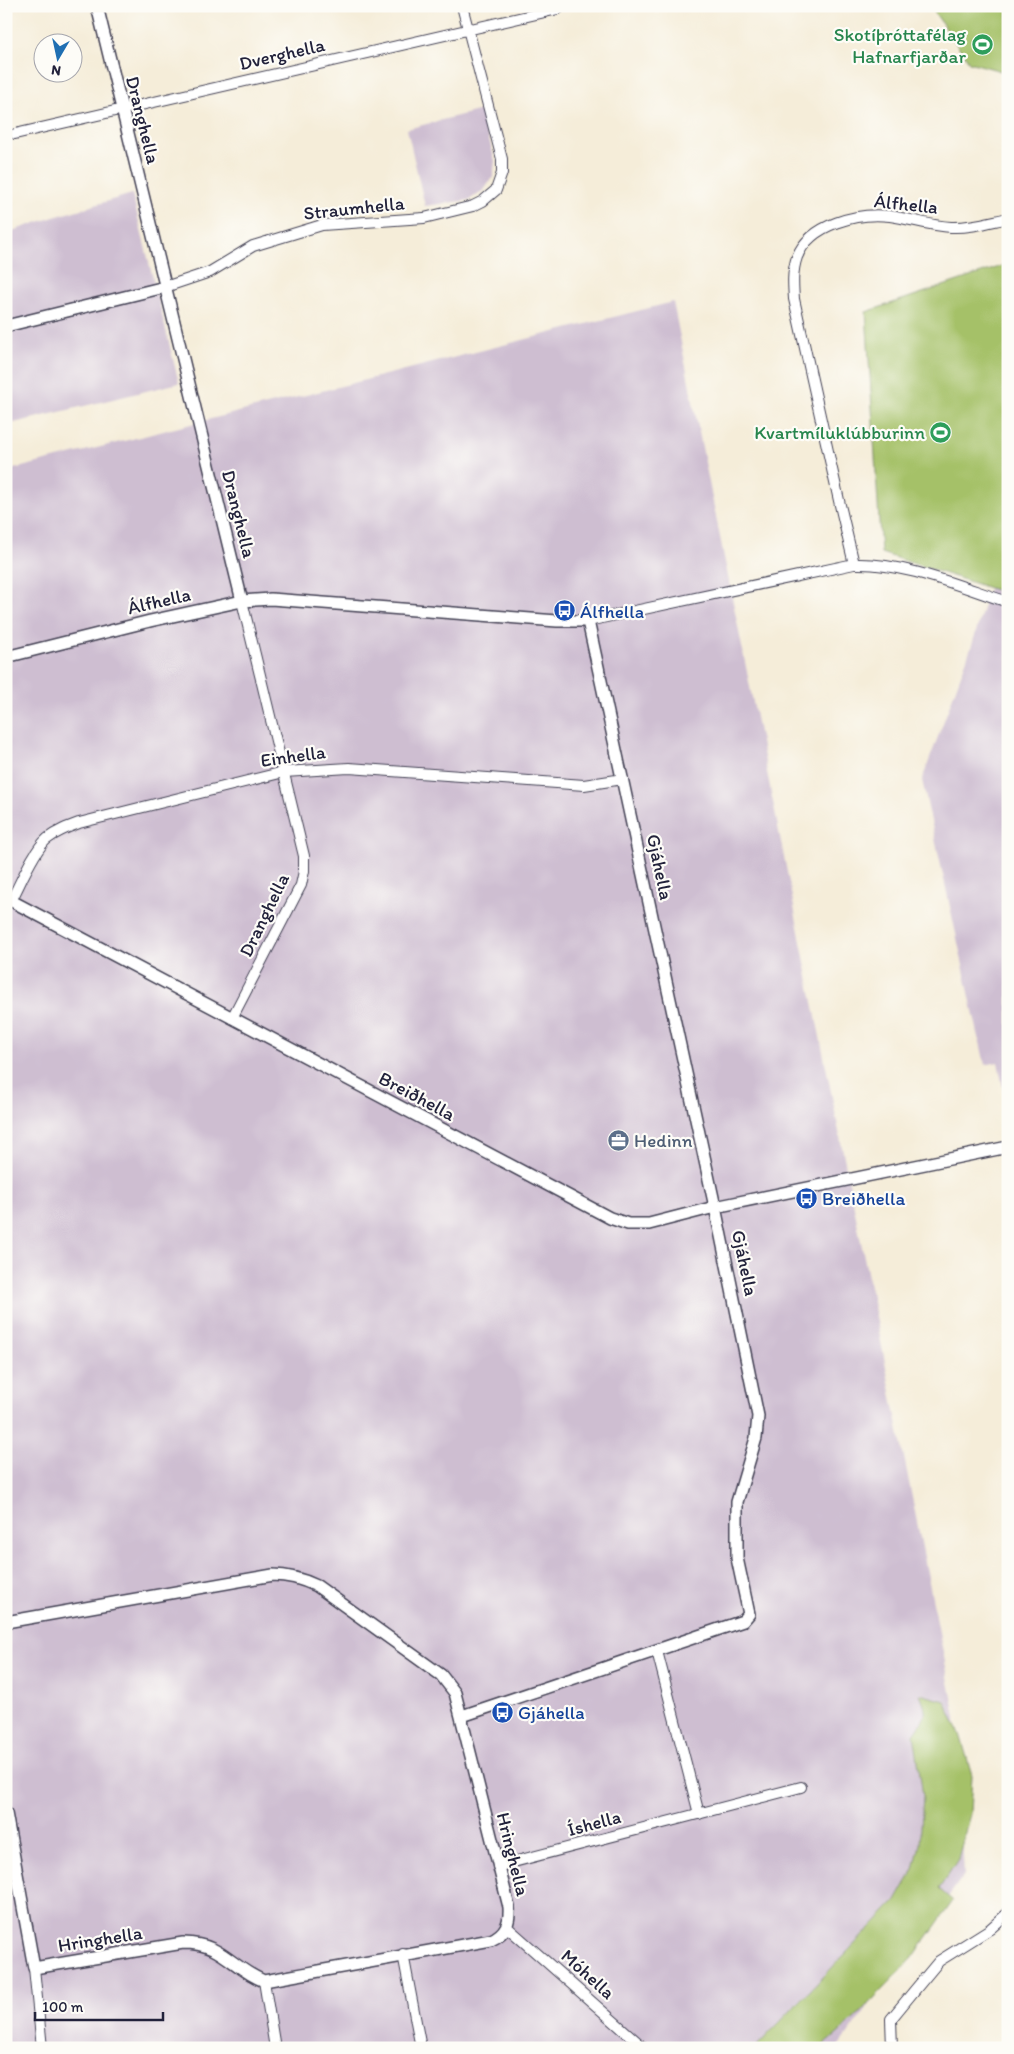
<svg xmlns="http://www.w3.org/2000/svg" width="1014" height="2054" font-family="Itim,sans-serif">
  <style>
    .industrial { fill: #cebed1 }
    .green { fill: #a5c168; stroke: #647252 }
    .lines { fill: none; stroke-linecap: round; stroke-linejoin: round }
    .minor-casing { stroke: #424053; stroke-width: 12 }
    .tertiary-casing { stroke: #424053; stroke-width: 14 }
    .minor { stroke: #fff; stroke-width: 10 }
    .tertiary { stroke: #fff; stroke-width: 11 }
    .labels { text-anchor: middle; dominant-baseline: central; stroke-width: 4.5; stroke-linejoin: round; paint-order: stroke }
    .leisure-label { font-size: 19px; fill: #27864d; stroke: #fdfcf7; text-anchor: end }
    .street-label { font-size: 19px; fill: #22223b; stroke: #fdfcf7 }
    .transit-label { font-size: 19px; fill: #164399; stroke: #fdfcf7; text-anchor: start }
    .service-label { font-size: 19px; fill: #4e5e75; stroke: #fdfcf7; text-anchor: start }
  </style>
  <rect width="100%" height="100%" fill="#fdfcf7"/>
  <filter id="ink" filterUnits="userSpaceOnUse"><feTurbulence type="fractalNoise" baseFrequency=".02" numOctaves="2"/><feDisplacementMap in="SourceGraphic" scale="10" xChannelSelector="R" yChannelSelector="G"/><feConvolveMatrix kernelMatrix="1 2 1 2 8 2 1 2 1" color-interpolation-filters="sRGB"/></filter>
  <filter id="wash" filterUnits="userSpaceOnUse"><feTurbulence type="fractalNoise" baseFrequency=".0096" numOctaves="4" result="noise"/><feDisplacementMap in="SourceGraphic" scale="20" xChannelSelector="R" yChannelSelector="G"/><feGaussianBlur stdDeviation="1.12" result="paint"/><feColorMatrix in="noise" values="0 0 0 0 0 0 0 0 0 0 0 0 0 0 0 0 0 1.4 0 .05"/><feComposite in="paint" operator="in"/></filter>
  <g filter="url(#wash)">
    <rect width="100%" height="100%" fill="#f5edd9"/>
    <g class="industrial">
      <path d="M481 110 495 161 493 177 484 190 469 200 425 206 407 129Z"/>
      <path d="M132 194 179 383 6 425V233L54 217Z"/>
      <path d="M673 302 956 1717 964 1875 838 2048H6V471Z"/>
      <path d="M989 588 1008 594V1113L998 1062 985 1065 922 780 973 642Z"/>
    </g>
    <g class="green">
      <path d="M930 6H1008V73L969 62Z"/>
      <path d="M1008 264V594L881 553 866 312Z"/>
      <path d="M920 1694 945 1701 960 1734 972 1775 970 1814 958 1859 939 1889 953 1901 912 1959 849 2024 821 2048H755L896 1901 914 1869 920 1844 923 1796 914 1734C926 1716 929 1715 920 1694Z"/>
    </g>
  </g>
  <g filter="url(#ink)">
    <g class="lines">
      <defs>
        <g id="minor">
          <path d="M15 134 558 9"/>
          <path d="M165 287 210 272 253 246 322 225 424 218 473 206 483 201 496 190 502 173V159L462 6"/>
          <path d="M854 564 840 505 794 299C793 285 792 271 797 257 810 224 858 212 890 216 911 219 930 226 951 227 970 228 989 222 1008 218"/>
          <path d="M588 621 854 564C904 562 961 587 1008 602"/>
          <path d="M11 901C20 884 34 850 47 839 57 831 68 827 79 823L284 772 349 768 584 785 623 779"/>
          <path d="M232 1018 301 885 304 871V856L242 601"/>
          <path d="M657 1651 699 1814"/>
          <path d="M498 1866 801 1787"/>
          <path d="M507 1927 644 2048"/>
          <path d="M403 1954 421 2048"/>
          <path d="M34 1968 42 2048"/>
          <path d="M264 1981 275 2048"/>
          <path d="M892 2048 891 2019 914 1991 939 1961 990 1929 1008 1913"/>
        </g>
        <g id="tertiary">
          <path d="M97 6 242 601"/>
          <path d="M6 326 165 287"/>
          <path d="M6 657 150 621 242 601 271 599 557 621H588L715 1207 758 1416 756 1438 737 1502V1558L749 1614 743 1621 462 1716"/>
          <path d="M6 898 610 1218 628 1224H649L715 1207 1008 1147"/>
          <path d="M6 1622 273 1575C289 1575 302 1579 317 1586L441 1675 455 1693 509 1907C510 1923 506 1933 491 1940L264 1981C231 1968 223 1943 183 1943L34 1968 6 1813"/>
        </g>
      </defs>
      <use href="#minor" class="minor-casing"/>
      <use href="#tertiary" class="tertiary-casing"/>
      <use href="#minor" class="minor"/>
      <use href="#tertiary" class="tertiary"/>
    </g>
  </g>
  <defs>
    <symbol id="stadium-disc" viewBox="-11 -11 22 22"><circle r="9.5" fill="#2e9e5b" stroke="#fdfcf7"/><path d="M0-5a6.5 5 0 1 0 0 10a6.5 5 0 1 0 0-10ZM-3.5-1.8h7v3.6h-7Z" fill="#fff"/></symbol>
    <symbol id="bus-disc" viewBox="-11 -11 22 22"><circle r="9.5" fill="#1a4fb4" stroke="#fdfcf7"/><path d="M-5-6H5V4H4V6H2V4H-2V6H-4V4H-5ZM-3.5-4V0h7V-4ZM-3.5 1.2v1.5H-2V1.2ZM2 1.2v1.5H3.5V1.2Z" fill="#fff"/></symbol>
    <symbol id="office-disc" viewBox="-11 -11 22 22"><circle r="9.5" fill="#5c6f8a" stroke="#fdfcf7"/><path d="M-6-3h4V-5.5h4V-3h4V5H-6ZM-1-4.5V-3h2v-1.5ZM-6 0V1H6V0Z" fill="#fff"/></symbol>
  </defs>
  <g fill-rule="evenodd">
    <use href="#stadium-disc" x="970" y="32" width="25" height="25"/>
    <use href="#stadium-disc" x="928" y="420" width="25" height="25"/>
    <use href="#bus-disc" x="552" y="598" width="25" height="25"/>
    <use href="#office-disc" x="606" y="1128" width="25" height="25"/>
    <use href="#bus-disc" x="794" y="1186" width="25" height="25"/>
    <use href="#bus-disc" x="490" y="1700" width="25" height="25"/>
  </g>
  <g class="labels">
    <g class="leisure-label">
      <text x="966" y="34">Skotíþróttafélag<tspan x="966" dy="22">Hafnarfjarðar</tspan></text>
      <text x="925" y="432">Kvartmíluklúbburinn</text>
    </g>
    <g class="street-label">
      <text transform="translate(282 54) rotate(-13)">Dverghella</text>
      <text transform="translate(143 120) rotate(76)">Dranghella</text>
      <text transform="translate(906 204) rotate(6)">Álfhella</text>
      <text transform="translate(354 208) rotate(-6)">Straumhella</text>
      <text transform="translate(239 514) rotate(76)">Dranghella</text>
      <text transform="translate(159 601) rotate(-13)">Álfhella</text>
      <text transform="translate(293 756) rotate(-8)">Einhella</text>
      <text transform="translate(660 867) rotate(78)">Gjáhella</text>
      <text transform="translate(264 915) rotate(-64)">Dranghella</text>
      <text transform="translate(417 1096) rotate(28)">Breiðhella</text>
      <text transform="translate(745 1263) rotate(78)">Gjáhella</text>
      <text transform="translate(594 1823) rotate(-15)">Íshella</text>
      <text transform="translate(513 1854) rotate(76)">Hringhella</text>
      <text transform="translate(100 1939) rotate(-9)">Hringhella</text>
      <text transform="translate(588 1974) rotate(42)">Móhella</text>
    </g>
    <g class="transit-label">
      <text x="580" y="611">Álfhella</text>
      <text x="822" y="1198">Breiðhella</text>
      <text x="518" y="1712">Gjáhella</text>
    </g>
    <g class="service-label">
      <text x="634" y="1140">Hedinn</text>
    </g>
  </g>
  <rect width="1014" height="2054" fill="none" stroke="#fdfcf7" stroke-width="25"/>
  <g transform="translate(58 58) rotate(189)"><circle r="24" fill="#fdfcf7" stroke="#a5a5ac"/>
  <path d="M0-4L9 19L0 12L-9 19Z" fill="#1f6fb2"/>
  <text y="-8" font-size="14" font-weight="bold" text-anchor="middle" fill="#22223b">N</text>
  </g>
  <path d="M35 2012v8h128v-8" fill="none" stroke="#22223b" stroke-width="2.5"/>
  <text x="42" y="2012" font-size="15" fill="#22223b" stroke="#fdfcf7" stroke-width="4" paint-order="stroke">100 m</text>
</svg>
